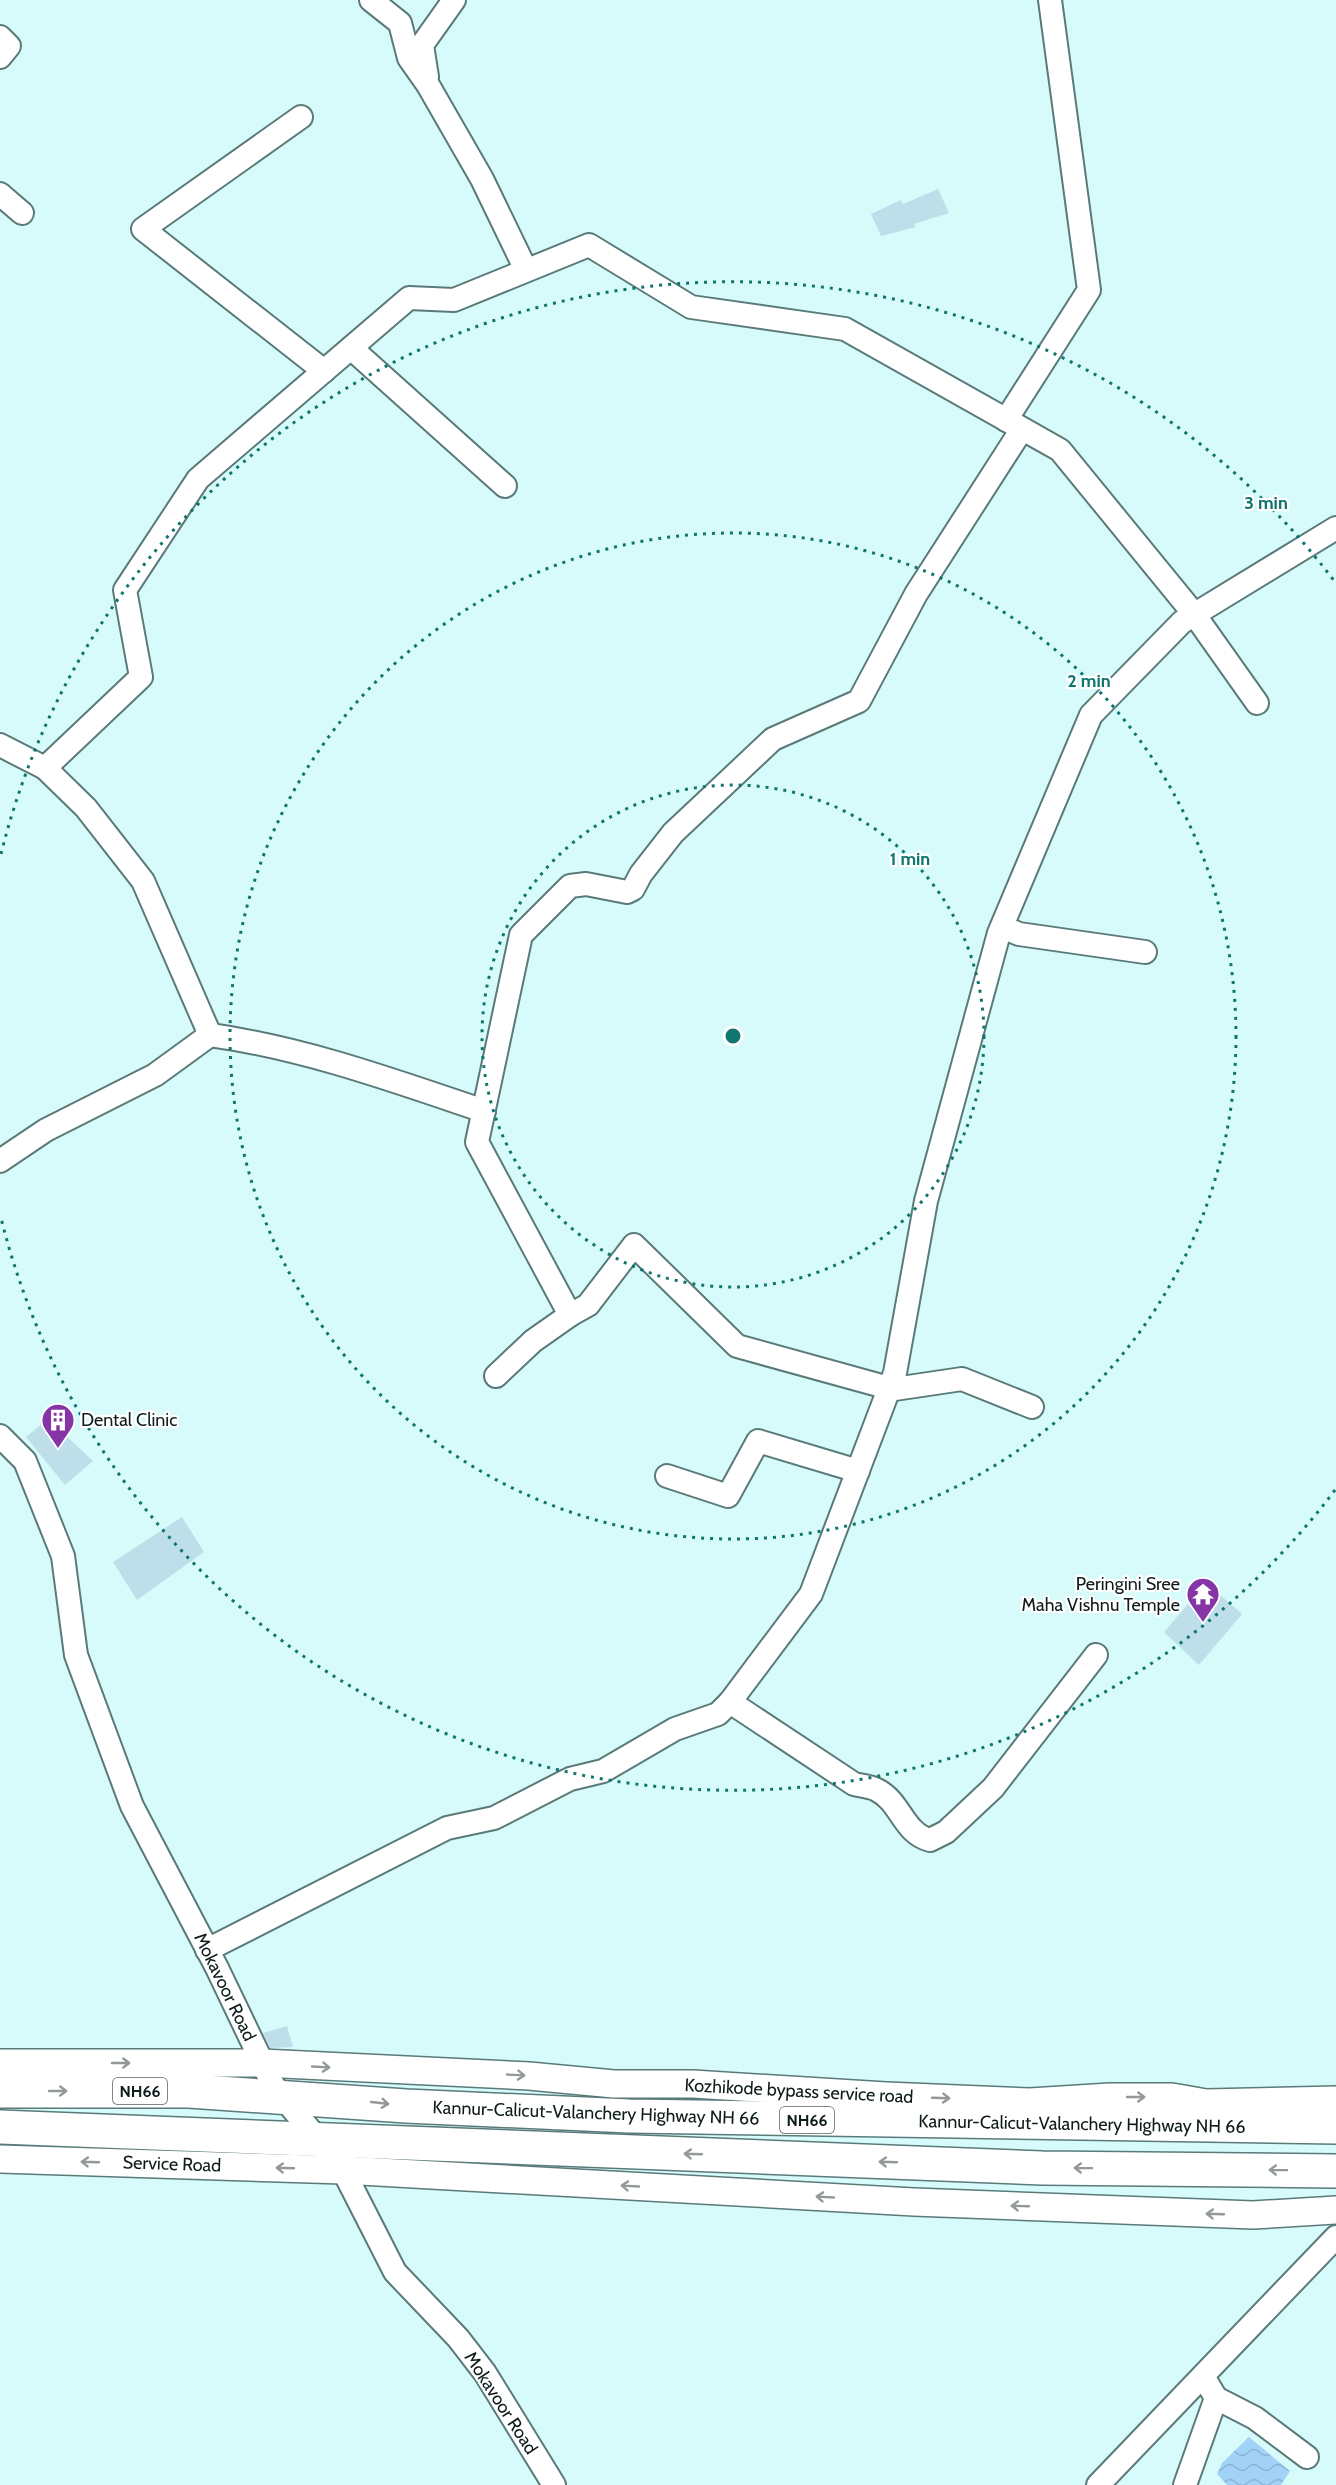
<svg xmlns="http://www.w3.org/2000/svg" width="1336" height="2485" font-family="Cabin,sans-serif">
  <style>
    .water { fill: url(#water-waves) }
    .building { fill: #bedfe9 }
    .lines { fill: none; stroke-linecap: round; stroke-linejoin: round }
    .minor-casing { stroke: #597a79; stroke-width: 26 }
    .tertiary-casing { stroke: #597a79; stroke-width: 30 }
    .trunk-casing { stroke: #597a79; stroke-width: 36 }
    .minor { stroke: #fff; stroke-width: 22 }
    .tertiary { stroke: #fff; stroke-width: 27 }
    .trunk { stroke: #fff; stroke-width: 33 }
    .oneway { stroke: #939999 }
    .ring { fill: none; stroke: #0f766e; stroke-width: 3; stroke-dasharray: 3 6 }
    .labels { text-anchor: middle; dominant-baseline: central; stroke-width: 4.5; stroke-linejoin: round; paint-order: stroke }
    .shield { fill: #fff; stroke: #576060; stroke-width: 1.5 }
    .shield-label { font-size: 16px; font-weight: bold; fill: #0f1c1c }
    .poi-label { font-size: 18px; fill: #0f1c1c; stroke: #fff; text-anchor: start }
    .street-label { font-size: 18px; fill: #0f1c1c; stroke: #fff }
    .centre { fill: #0f766e; stroke: #fff; stroke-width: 3 }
    .ring-label { font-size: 18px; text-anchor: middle; font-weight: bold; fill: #0f766e; stroke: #fff; stroke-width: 4.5; stroke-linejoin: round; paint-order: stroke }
  </style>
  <defs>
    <pattern id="water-waves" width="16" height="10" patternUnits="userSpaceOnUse" patternTransform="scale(1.5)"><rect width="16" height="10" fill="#a3d2f8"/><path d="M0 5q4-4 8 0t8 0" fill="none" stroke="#8bb4d4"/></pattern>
  </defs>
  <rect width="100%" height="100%" fill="#d7fbfa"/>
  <path class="water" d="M1249 2437 1290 2471 1281 2485H1227L1217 2474 1222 2463Z"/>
  <g class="building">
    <path d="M938 189 949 213 914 224 916 227 881 236 871 214 901 200 903 204Z"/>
    <path d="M48 1419 93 1461 65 1485 26 1437Z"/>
    <path d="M182 1517 204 1552 137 1600 113 1562Z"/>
    <path d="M1206 1583 1242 1614 1199 1665 1164 1632Z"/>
    <path d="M287 2026 293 2047 270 2048 263 2033Z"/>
  </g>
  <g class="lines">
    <defs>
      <g id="minor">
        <path d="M371 0 400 23 409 58 428 85 482 179 526 270"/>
        <path d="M0 37 9 46 0 57"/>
        <path d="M427 77 422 45 454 0"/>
        <path d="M301 117 143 229 324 371"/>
        <path d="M0 194 22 213"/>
        <path d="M351 348 505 486"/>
        <path d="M1006 420 1089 290 1050 0"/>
        <path d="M0 745 45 768 141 677 125 590 198 479 409 298 454 300 589 245 691 307 845 329 1060 450 1194 614 1257 703"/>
        <path d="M45 768 86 808 143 881 210 1035"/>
        <path d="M1002 927 1019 934 1145 952"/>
        <path d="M0 1161 46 1130 155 1075 210 1035C304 1048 395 1081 484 1111"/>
        <path d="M496 1376 533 1341 570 1315"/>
        <path d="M889 1388 737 1346 634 1245 588 1305 570 1315 477 1142 521 935 570 886 586 884 627 892 633 889 641 874 673 833 773 739 859 701 916 594 1022 429"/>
        <path d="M888 1390 962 1379 1032 1407"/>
        <path d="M0 1436 25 1461 63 1556 76 1655 132 1806 217 1968 273 2085 343 2170 395 2272 458 2338 485 2373 554 2485"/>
        <path d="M667 1476 728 1496 758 1441 858 1471"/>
        <path d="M730 1702 854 1784C861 1786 870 1786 877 1790 901 1802 903 1833 930 1840L946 1832 993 1788 1096 1655"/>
        <path d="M207 1950 447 1828 494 1818 570 1779 603 1771 675 1729 718 1714 730 1702 811 1594 895 1373 926 1201 999 933 1091 715 1182 622 1336 528"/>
        <path d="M1216 2398 1255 2418 1307 2457"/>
        <path d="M1098 2485 1336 2237"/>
        <path d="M1185 2485 1216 2398 1203 2376"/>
      </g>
      <g id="tertiary">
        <path d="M0 2063H262L529 2076 614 2084H693L886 2096 1030 2102 1110 2097H1172L1206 2103 1336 2100"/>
        <path d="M0 2159 343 2170 914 2202 1253 2215 1336 2210"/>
      </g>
      <g id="trunk">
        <path d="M0 2091H189L406 2106 629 2116 1336 2127"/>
        <path d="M0 2127 1042 2168 1336 2171"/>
      </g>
    </defs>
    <use href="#minor" class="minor-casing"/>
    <use href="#tertiary" class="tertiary-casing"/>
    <use href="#trunk" class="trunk-casing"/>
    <use href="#minor" class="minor"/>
    <use href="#tertiary" class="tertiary"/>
    <use href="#trunk" class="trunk"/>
  </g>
  <defs><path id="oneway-shaft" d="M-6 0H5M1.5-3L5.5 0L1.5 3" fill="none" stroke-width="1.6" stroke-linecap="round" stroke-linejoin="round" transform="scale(1.5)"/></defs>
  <g class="oneway">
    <use href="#oneway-shaft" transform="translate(121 2063)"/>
    <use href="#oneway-shaft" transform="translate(321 2067) rotate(3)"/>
    <use href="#oneway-shaft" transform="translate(516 2075) rotate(3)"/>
    <use href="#oneway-shaft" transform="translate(58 2091)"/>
    <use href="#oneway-shaft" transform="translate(1136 2097)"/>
    <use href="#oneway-shaft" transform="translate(941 2098) rotate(2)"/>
    <use href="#oneway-shaft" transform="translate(380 2103) rotate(6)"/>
    <use href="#oneway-shaft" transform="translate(693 2154) rotate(-178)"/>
    <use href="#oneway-shaft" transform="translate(90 2162) rotate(-178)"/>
    <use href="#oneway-shaft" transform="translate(888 2162) rotate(-178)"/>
    <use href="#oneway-shaft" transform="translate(285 2168) rotate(-178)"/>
    <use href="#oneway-shaft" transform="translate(1083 2168) rotate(-179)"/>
    <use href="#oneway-shaft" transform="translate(1278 2170) rotate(-179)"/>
    <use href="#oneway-shaft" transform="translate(630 2186) rotate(-177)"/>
    <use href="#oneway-shaft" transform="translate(825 2197) rotate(-177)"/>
    <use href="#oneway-shaft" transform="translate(1020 2206) rotate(-178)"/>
    <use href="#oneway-shaft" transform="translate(1215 2214) rotate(-178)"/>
  </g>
  <g class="ring">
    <circle cx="733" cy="1036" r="251"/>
    <circle cx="733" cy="1036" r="503"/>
    <path d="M1335 1490A754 754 0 0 1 1 1218M1 854A754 754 0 0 1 1335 582"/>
  </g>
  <defs>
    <symbol id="building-pin" viewBox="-11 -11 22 30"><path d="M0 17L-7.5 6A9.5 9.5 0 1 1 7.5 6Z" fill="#8535a5" stroke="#fff"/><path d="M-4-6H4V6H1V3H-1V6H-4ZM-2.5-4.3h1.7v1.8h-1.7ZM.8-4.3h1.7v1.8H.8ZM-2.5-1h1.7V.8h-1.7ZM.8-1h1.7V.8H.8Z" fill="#fff"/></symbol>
    <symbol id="temple-pin" viewBox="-11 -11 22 30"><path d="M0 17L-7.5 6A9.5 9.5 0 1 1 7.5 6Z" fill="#8535a5" stroke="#fff"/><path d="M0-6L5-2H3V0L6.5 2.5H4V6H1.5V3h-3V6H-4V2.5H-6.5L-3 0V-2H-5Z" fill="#fff"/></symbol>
  </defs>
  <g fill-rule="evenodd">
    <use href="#building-pin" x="39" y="1401" width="38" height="52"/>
    <use href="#temple-pin" x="1184" y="1575" width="38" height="52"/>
  </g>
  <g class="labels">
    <g class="shield">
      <rect x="113" y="2078" width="54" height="26" rx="4.5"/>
      <rect x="780" y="2107" width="54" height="26" rx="4.5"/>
    </g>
    <g class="shield-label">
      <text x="140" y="2091">NH66</text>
      <text x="807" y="2120">NH66</text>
    </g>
    <g class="poi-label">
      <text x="81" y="1420">Dental Clinic</text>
      <text x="1180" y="1584" text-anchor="end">Peringini Sree<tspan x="1180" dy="21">Maha Vishnu Temple</tspan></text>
    </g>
    <g class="street-label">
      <text transform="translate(225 1987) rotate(64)">Mokavoor Road</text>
      <text transform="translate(799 2091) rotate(3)">Kozhikode bypass service road</text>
      <text transform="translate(596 2113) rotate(2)">Kannur-Calicut-Valanchery Highway NH 66</text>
      <text transform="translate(1082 2124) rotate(1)">Kannur-Calicut-Valanchery Highway NH 66</text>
      <text transform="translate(172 2164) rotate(2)">Service Road</text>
      <text transform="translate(501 2403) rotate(57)">Mokavoor Road</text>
    </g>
  </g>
  <circle cx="733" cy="1036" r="9" class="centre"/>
  <g class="ring-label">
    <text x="1266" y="509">3 min</text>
    <text x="1089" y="687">2 min</text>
    <text x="910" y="865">1 min</text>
  </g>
</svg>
